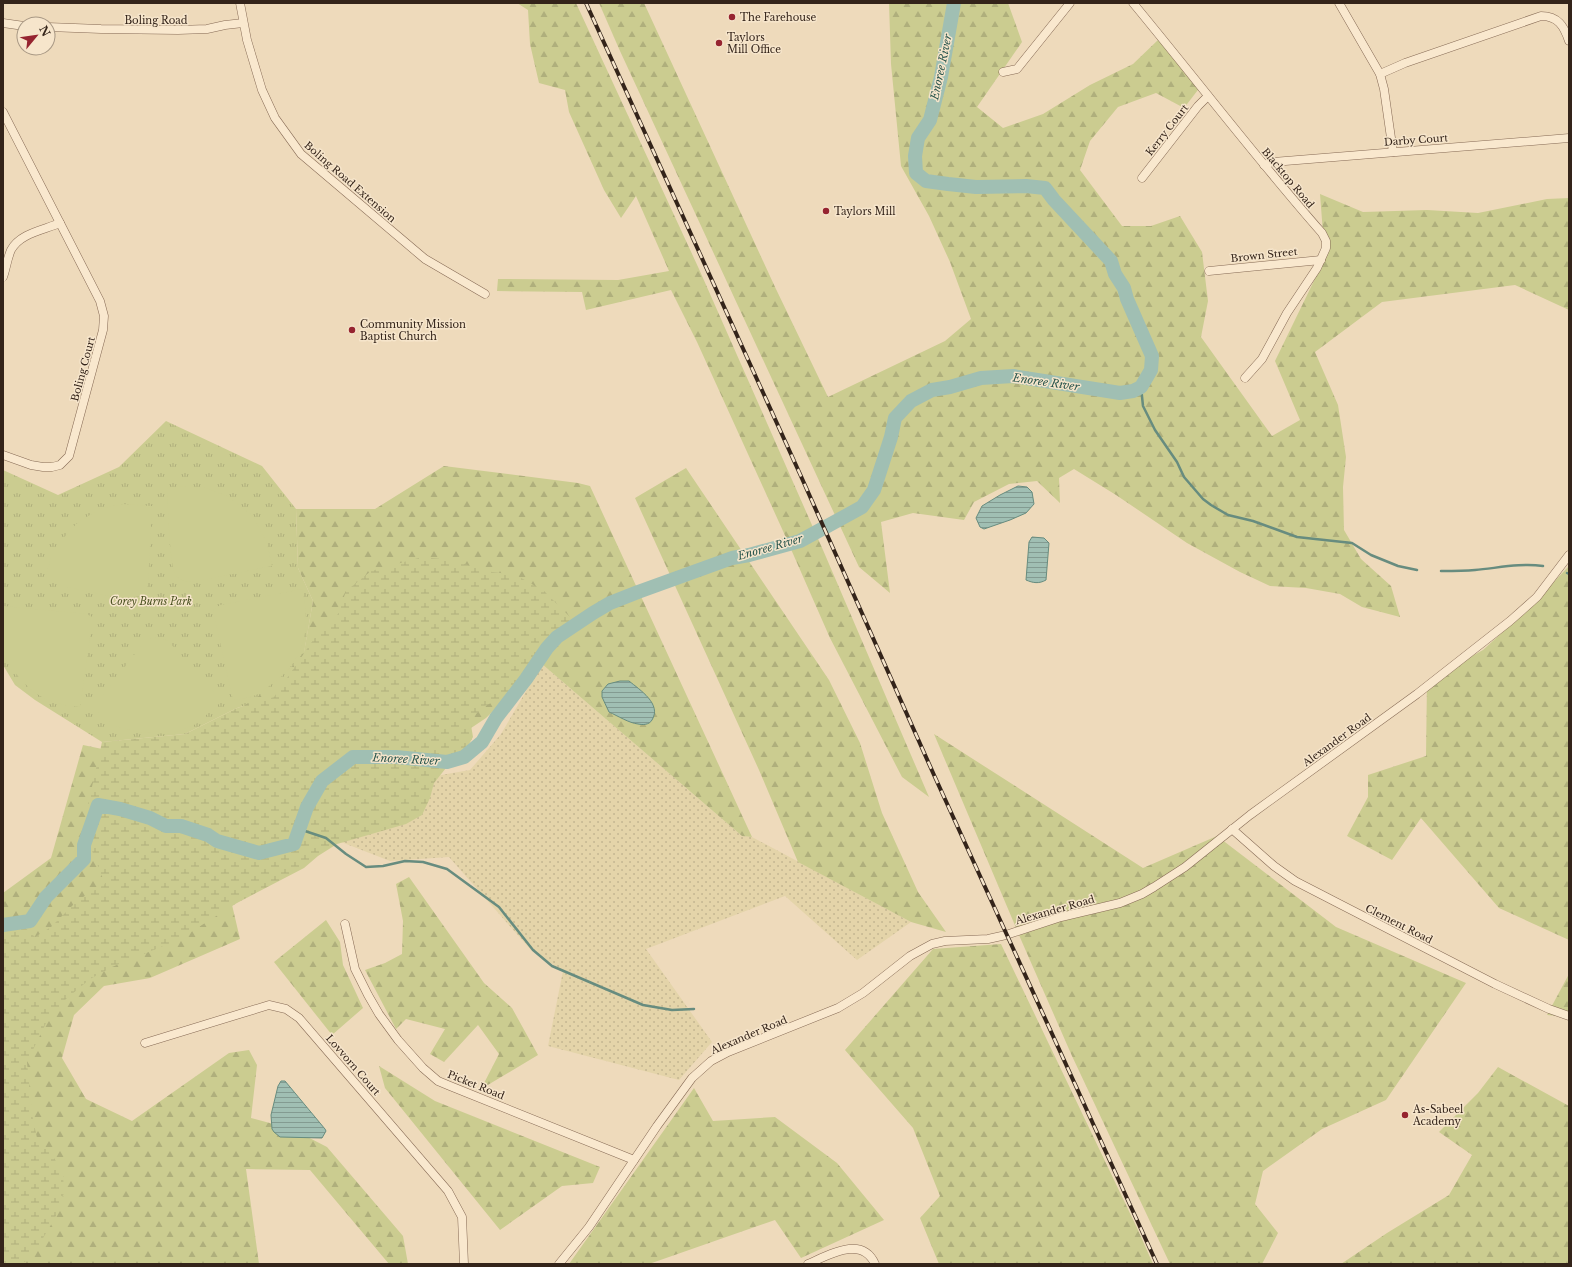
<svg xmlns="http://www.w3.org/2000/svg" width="1572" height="1267" font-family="'Libre Baskerville',serif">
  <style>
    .farmland { fill: url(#farmland-dots) }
    .grass { fill: url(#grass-tufts) }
    .forest { fill: url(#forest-firs) }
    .wetland { fill: url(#wetland-marsh) }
    .pitch { fill: #cbcc90 }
    .water { fill: url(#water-rules); stroke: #678c7f }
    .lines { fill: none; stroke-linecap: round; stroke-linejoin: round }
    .stream { stroke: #678c7f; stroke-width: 2.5 }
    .river { stroke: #a0bfb3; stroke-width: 14 }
    .minor-casing { stroke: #866a55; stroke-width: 9 }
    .minor { stroke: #f9e8ce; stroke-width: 8 }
    .rail-casing { stroke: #34241a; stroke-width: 4 }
    .rail { stroke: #f6e5cb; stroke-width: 2.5; stroke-dasharray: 8; stroke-linecap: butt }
    .poi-dot { fill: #962430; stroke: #f6e5cb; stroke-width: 1.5 }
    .labels { text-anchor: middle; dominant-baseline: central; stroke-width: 3; stroke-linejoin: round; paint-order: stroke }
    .poi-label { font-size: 10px; fill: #34241a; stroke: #f6e5cb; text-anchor: start }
    .street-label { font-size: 10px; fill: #34241a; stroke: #f6e5cb }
    .park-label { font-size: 10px; font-style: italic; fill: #4a5120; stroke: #f6e5cb }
    .water-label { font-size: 11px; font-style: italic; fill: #29554d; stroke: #f6e5cb }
  </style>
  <defs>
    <pattern id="farmland-dots" width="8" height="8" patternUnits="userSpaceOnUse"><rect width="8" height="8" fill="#e4d4a9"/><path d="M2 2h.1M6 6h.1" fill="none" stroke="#c4b691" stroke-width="1.8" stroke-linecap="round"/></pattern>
    <pattern id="grass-tufts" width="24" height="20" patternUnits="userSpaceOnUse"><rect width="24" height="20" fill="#cbcc90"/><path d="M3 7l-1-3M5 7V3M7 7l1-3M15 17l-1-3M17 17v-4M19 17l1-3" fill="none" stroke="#afaf7c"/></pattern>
    <pattern id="forest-firs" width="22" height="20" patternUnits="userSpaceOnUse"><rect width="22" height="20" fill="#cbcc90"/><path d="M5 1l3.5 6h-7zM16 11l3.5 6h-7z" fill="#afaf7c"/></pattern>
    <pattern id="wetland-marsh" width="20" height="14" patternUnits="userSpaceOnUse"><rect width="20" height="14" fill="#cbcc90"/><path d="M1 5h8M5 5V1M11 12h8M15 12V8" fill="none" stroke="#afaf7c"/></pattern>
    <pattern id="water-rules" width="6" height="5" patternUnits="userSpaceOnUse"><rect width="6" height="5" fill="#a0bfb3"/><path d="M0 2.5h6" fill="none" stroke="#839b91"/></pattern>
  </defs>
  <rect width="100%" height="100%" fill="#eedabb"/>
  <path class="farmland" d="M542 664 742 836 752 837 911 922 857 960 785 896 646 949 712 1042 679 1080 548 1046 563 971 531 950 449 857 390 861 318 833 418 779 470 770 501 734Z"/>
  <path class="grass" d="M166 421 262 466 296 509 298 568 313 601 304 653 274 697 237 708 185 734 102 742 35 700 15 685 3 665V470L58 495 119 467Z"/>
  <g class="forest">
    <path d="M517 3H576L699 269 823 550 929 797 902 777 830 638 783 531 697 342 671 290 586 310 582 292 497 291 498 279 618 280 669 271 636 196 621 218 604 190 569 112 565 90 539 83 530 44 528 10Z"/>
    <path d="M599 3H644L775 287 828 397 945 341 971 319 950 262 929 216 901 166 891 64 889 3H1008L1022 42 977 107 1003 128 1043 114 1090 85 1133 64 1158 40 1201 86 1184 108 1156 93 1118 107 1090 141 1080 170 1122 226H1151L1180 216 1202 252 1208 301 1201 337 1272 436 1300 420 1275 361 1328 252 1323 233 1320 194 1363 212 1427 210 1478 213 1547 199 1569 198V310L1515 285 1382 302 1315 352 1338 405 1346 457 1343 487 1344 530 1361 559 1391 586 1400 617 1362 607 1340 594 1306 588 1270 586 1240 572 1187 543 1116 495 1074 469 1059 478 1060 503 1037 481 1009 484 974 502 964 520 913 513 881 522 890 593 859 567 620 51Z"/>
    <path d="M444 466 578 483 590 486 752 837 742 836 542 664 486 718 407 771 226 879 240 939 150 978 104 986 74 1015 62 1058 86 1099 132 1121 229 1053 249 1050 257 1065 251 1118 292 1129 327 1147 403 1236 408 1264H389L310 1170 246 1169 259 1264H3V893L51 858 83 745 136 756 205 731 279 683 304 652 313 601 298 568 296 509H375Z"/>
    <path d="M686 468 829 680 860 743 882 813 918 892 946 932 911 922 798 862 759 770 635 498Z"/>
    <path d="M1569 566V940L1499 908 1421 818 1392 860 1347 836 1368 797V775L1426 756 1427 681 1483 650 1528 609Z"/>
    <path d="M934 734 1143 868 1217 836 1336 927 1466 983 1386 1100 1322 1129 1263 1171 1255 1204 1278 1233 1262 1264H1170L1072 1056 1022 942Z"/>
    <path d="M409 877 484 983 512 1008 538 1055 481 1089 499 1054 478 1025 444 1062 430 1054 445 1029 406 1019 396 1029 365 970 385 963 402 954 403 921 396 884Z"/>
    <path d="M326 920 340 942 343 965 363 1008 332 1035 274 962Z"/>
    <path d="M1001 944 1138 1230 1153 1264H939L920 1218 940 1196 913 1128 845 1050 933 949Z"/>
    <path d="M1569 974V1017L1547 1015Z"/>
    <path d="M379 1066 435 1101 600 1167 593 1183 562 1186 500 1230 385 1088Z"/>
    <path d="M1498 1067 1569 1106V1264H1341L1387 1233 1449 1195 1472 1155 1439 1132 1478 1093Z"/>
    <path d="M694 1088 713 1121 775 1117 837 1163 884 1220 801 1258 775 1220 649 1264H569Z"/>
  </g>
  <path class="wetland" d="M422 557 453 560 485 571 516 575 544 591 577 624 557 637 547 648 517 690 485 706 470 719 473 737 463 755 446 768 434 783 430 798 422 815 406 824 337 844 318 856 304 868 237 903 178 940 112 967 90 979 66 999 48 1019 27 1062 32 1114 37 1138 53 1156 63 1174 64 1193 55 1218 33 1255 22 1264H3V919L19 922 35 937 51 927 78 900 105 884 87 838V809L102 742 185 734 237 708 274 697 320 630 338 614 346 591 371 571Z"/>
  <g class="pitch">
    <path d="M184 486 206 488 229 497 253 516 267 543 272 566 198 581C190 582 184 583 177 577 169 569 168 503 167 488Z"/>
    <path d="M123 504 152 506 148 585 144 595 124 599 67 587 46 580 48 568 53 550 76 524 99 509Z"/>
    <path d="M302 589C311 627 306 659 273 683 268 687 263 691 258 694 251 698 241 699 233 700L213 610 220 605Z"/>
    <path d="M3 606 87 614 92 617V624L80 707C52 704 36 698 18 676 12 669 6 662 3 652 0 642 3 617 3 606Z"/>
    <path d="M160 637 169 642 222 701 196 724 171 734 138 732 115 726 93 708 141 646 150 639Z"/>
  </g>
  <g class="water">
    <path d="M1018 486 1027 487 1032 492 1034 504 1026 513 1010 520 984 529 980 527 976 518 982 506 1000 495Z"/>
    <path d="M1032 537 1044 538 1049 543 1046 580C1039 584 1033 583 1026 580L1029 542Z"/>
    <path d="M620 681H629C640 690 662 704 652 720 649 725 643 725 638 724 629 723 618 716 609 712L602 697V691L608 684Z"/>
    <path d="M281 1081H285L325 1129 326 1131 322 1138 280 1137 274 1132 272 1129 271 1115 278 1086Z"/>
  </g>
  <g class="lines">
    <g class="stream">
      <path d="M1141 387 1143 406 1155 430 1177 462 1184 477 1203 499 1211 505 1228 515 1253 521 1297 537 1352 543 1371 555 1398 566 1417 570"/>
      <path d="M1441 571C1452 571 1464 571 1475 570 1498 568 1520 563 1543 566"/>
      <path d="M1567 573 1569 574"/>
      <path d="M299 829 326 838 346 854 366 867 383 866 405 861 423 862 447 869 499 907 533 950 552 966 643 1005 672 1010 694 1009"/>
    </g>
    <path class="river" d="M3 925 30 921 46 897 84 859V845L98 805 120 809 150 818 166 826H181L208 835 217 841 259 853 294 844 307 807 322 781 353 757H396L447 762 464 757 482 742 496 718 526 679 547 648 557 637 593 613 610 603 638 592 732 558 749 555 800 541 862 507 874 490 891 437 895 418 911 401 932 390 950 387 981 378 1013 376 1120 393 1133 391 1141 387 1151 370 1152 356 1127 299 1124 288 1115 274 1111 261 1054 200 1045 188 1026 186 976 187 948 184 926 181 916 173 915 156 918 138 930 120 941 77 954 3"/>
    <defs>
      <g id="minor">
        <path d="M240 3 247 40 262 90 275 118 301 154 425 259 485 294"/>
        <path d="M1133 3C1196 79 1256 158 1322 233L1326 241V248L1317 268 1287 313 1262 359 1245 378"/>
        <path d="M1339 3 1380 74 1384 89 1393 152"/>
        <path d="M3 23 24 26"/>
        <path d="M48 27 101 29 178 30 207 29 225 25 243 23"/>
        <path d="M1003 72 1017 69 1070 3"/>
        <path d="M1380 74 1405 63 1541 16C1558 16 1564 26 1569 41"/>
        <path d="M3 112 100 301 104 316 103 330 69 456 60 465 52 467H43L31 465 3 455"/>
        <path d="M1264 165 1273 162 1569 138"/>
        <path d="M1142 178 1198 106 1208 96"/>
        <path d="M1209 271 1321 260"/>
        <path d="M3 277C6 269 7 259 11 250 20 233 44 230 60 223"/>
        <path d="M1232 829 1274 866 1295 881 1495 984 1549 1009 1569 1016"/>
        <path d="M345 924 355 969 368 995 379 1014 398 1040 423 1068 438 1081 450 1086 634 1160"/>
        <path d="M145 1043 269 1005 286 1009 299 1018 448 1191 462 1217 464 1264"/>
        <path d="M559 1264 589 1227 657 1126 692 1078 711 1061 728 1052 838 1008 863 993 910 956 932 944 945 941 988 939 1006 935 1061 917 1120 903 1142 894 1154 887 1185 867 1250 815 1417 694 1510 621 1537 597 1569 555"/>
        <path d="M808 1264C829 1255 862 1235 875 1264"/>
      </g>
    </defs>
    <use href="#minor" class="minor-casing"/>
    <use href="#minor" class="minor"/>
    <defs>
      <path id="rail" d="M586 3 800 474 934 775 1157 1264"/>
    </defs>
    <use href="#rail" class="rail-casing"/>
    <use href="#rail" class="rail"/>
  </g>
  <g class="poi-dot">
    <circle cx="732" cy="17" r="4"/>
    <circle cx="719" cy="43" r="4"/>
    <circle cx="826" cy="211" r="4"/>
    <circle cx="352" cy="330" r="4"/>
    <circle cx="1405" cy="1115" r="4"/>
  </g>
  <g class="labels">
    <g class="poi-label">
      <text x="740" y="17">The Farehouse</text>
      <text x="727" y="37">Taylors<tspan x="727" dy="12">Mill Office</tspan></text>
      <text x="834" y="211">Taylors Mill</text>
      <text x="360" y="324">Community Mission<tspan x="360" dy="12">Baptist Church</tspan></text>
      <text x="1413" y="1109">As-Sabeel<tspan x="1413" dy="12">Academy</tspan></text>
    </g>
    <g class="street-label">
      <text x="156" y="20">Boling Road</text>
      <text transform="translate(1167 130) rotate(-52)">Kerry Court</text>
      <text transform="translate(1416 140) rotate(-4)">Darby Court</text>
      <text transform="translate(1288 178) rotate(50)">Blacktop Road</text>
      <text transform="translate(350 182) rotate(41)">Boling Road Extension</text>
      <text transform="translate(1264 255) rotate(-6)">Brown Street</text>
      <text transform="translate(83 369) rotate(-75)">Boling Court</text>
      <text transform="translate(1337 740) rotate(-36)">Alexander Road</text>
      <text transform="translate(1055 910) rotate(-16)">Alexander Road</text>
      <text transform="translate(1399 924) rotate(27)">Clement Road</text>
      <text transform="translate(749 1035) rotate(-23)">Alexander Road</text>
      <text transform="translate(353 1065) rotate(49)">Lovvorn Court</text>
      <text transform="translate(476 1085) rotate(22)">Picket Road</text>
    </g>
    <g class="park-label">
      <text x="151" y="601">Corey Burns Park</text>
    </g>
    <g class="water-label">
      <text transform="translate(941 67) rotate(-78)">Enoree River</text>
      <text transform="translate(1046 382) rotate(8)">Enoree River</text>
      <text transform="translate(770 547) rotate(-16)">Enoree River</text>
      <text transform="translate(406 759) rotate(3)">Enoree River</text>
    </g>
  </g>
  <rect width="1572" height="1267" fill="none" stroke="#34241a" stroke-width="8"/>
  <g transform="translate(36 36) rotate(61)"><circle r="19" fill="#f6e5cb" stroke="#a89884"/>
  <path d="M0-3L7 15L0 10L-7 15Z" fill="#962430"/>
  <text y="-6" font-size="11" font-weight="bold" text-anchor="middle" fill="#34241a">N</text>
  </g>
</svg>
